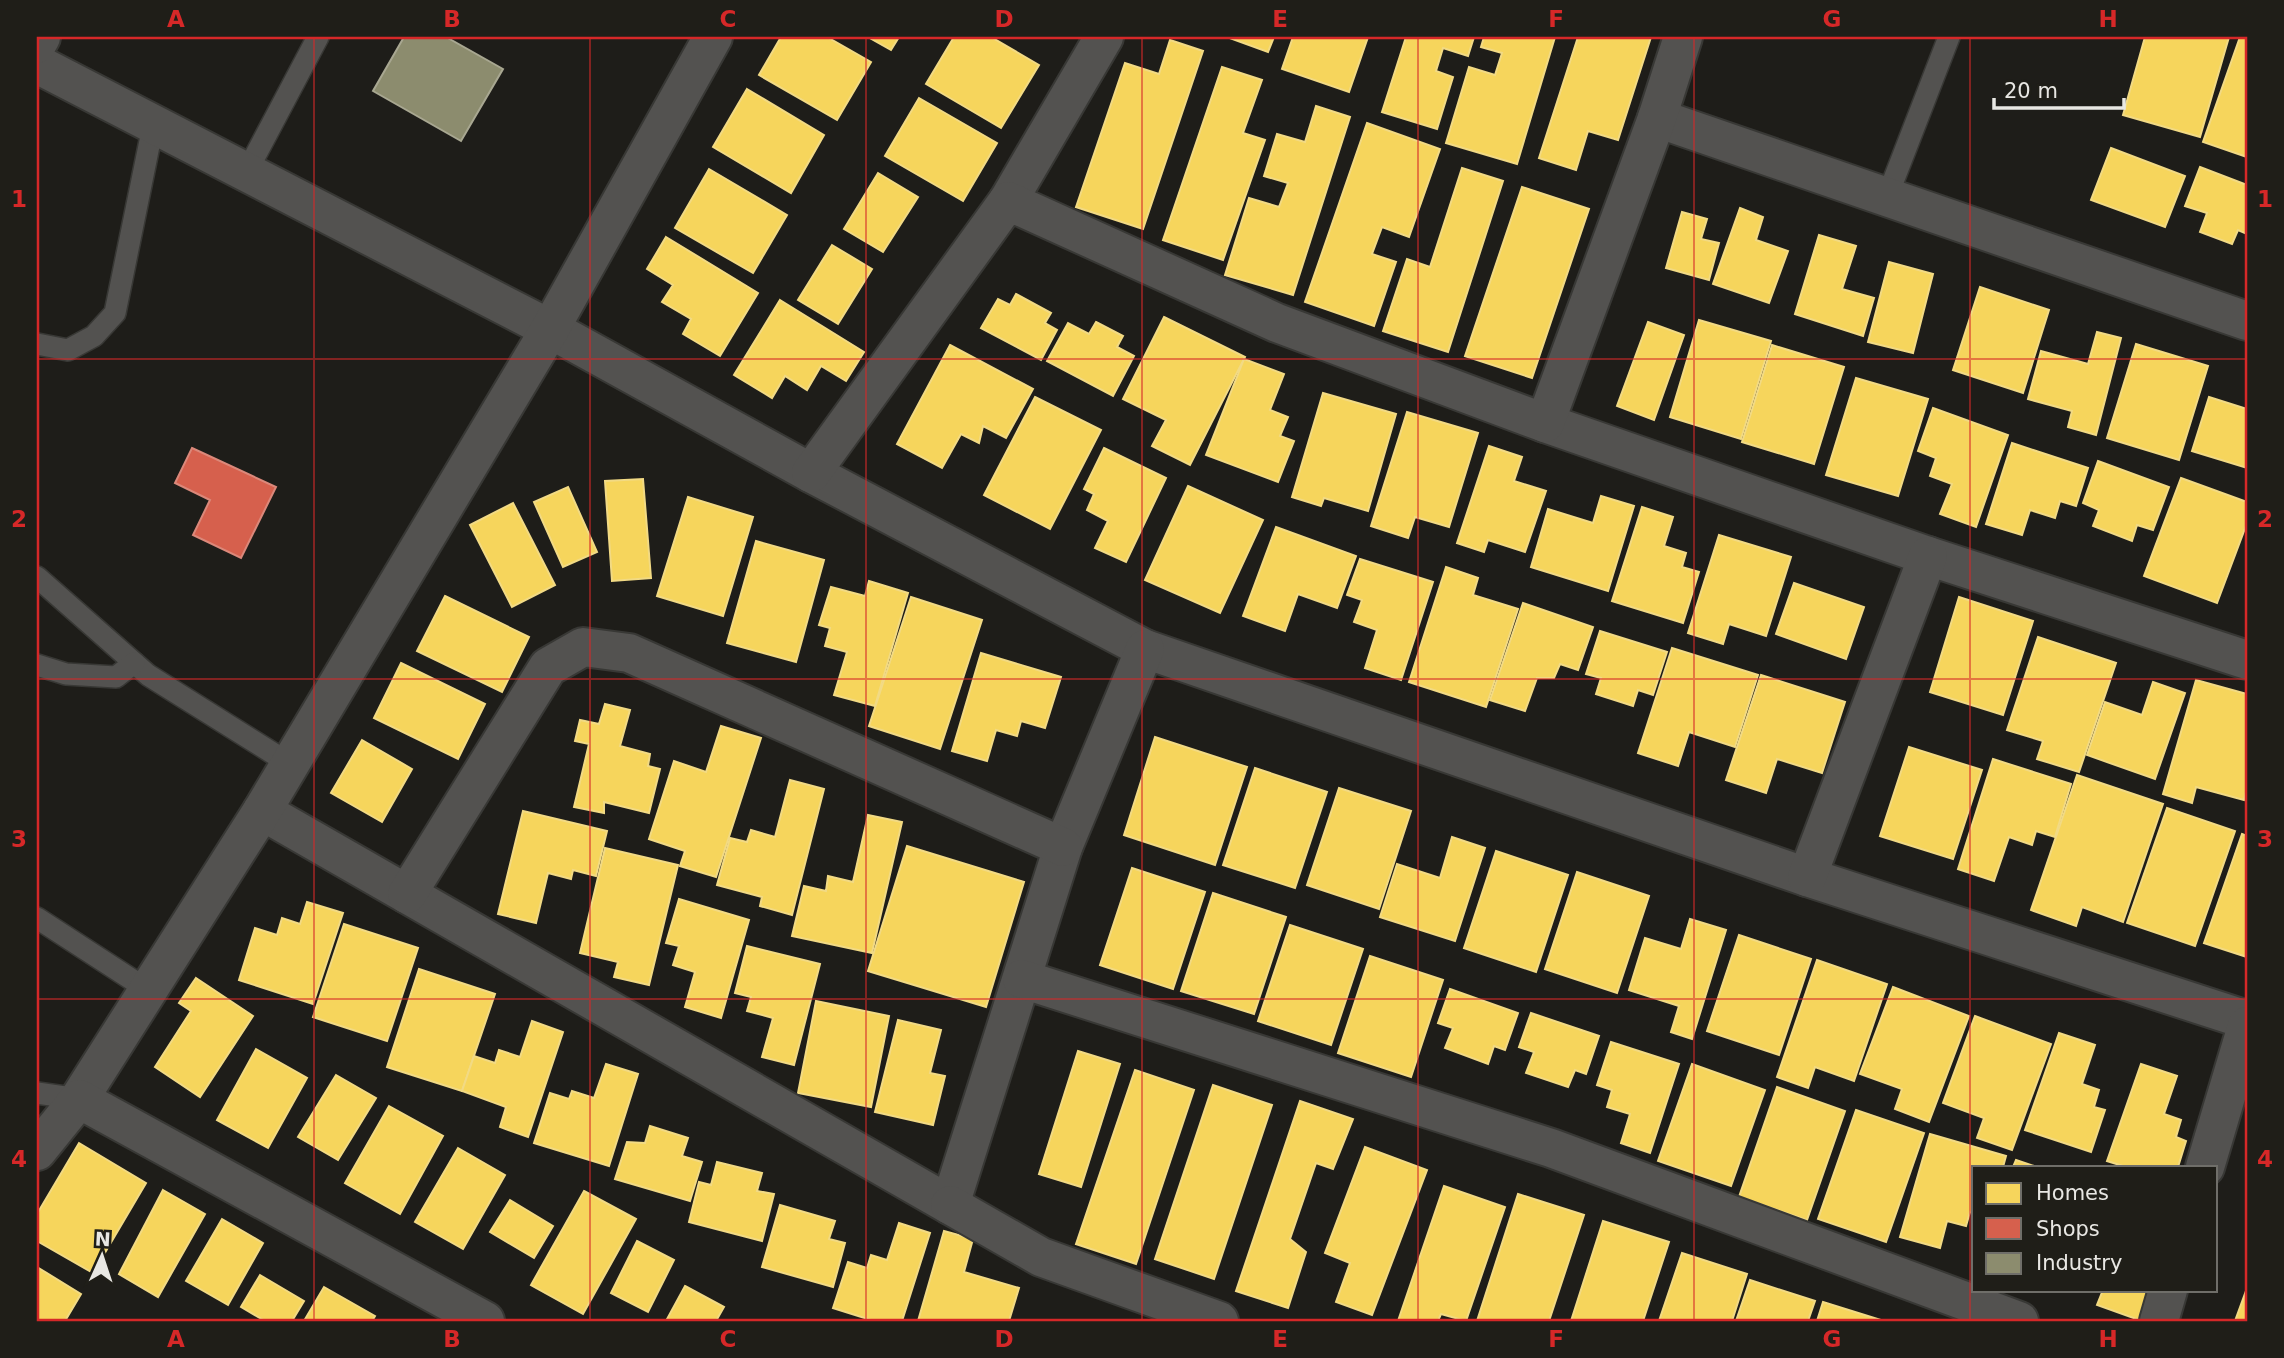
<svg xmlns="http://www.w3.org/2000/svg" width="2284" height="1358" font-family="'DejaVu Sans',sans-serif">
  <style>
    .homes { fill: #f6d55c; stroke: #f2da84; stroke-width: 2 }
    .shops { fill: #d6604d; stroke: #db887a; stroke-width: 2 }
    .industry { fill: #8c8c6e; stroke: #a8a791; stroke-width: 2 }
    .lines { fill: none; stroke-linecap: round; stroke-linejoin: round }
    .service-casing { stroke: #383835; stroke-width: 24 }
    .minor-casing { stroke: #383835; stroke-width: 42 }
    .tertiary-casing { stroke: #383835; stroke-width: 42 }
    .service { stroke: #535250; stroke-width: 21 }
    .minor { stroke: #535250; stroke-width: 38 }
    .tertiary { stroke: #535250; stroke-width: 38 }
    .grid { fill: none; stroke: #d62828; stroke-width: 2; stroke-opacity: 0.55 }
    .neatline { fill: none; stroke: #d62828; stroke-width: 2.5 }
    .grid-label { font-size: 23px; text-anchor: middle; font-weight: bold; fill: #d62828 }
  </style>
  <rect width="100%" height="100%" fill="#1e1d19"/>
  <g class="homes">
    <path d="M781 37H827L871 62 837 120 759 75Z"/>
    <path d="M868 37H899L891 50Z"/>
    <path d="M954 37H991L1039 65 1001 128 926 84Z"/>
    <path d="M1227 37H1274L1268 52Z"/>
    <path d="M1293 37H1368L1349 92 1282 69Z"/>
    <path d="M1406 37H1474L1468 56 1443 48 1436 71 1453 77 1437 129 1382 112Z"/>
    <path d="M1484 37H1555L1517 164 1446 143 1469 67 1495 75 1502 53 1481 47Z"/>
    <path d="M1578 37H1651L1618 140 1588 131 1576 170 1539 158Z"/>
    <path d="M2145 37H2229L2200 137 2123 115Z"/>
    <path d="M2240 37H2247V157L2203 142Z"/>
    <path d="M1170 40 1203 51 1143 229 1076 207 1125 63 1159 74Z"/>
    <path d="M1222 67 1262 80 1243 133 1265 140 1223 260 1163 240Z"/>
    <path d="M747 89 824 135 791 193 713 147Z"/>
    <path d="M919 98 997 143 963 201 885 156Z"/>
    <path d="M1316 106 1350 117 1293 295 1225 275 1249 198 1279 207 1288 183 1264 176 1277 134 1305 142Z"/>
    <path d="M1367 123 1440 149 1409 237 1382 227 1372 254 1396 262 1374 326 1305 302Z"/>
    <path d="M2111 148 2185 176 2165 227 2091 200Z"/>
    <path d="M2200 167 2247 185V234L2238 230 2232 244 2200 232 2207 213 2185 206Z"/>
    <path d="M1462 168 1503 181 1448 352 1383 331 1407 259 1430 267Z"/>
    <path d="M709 169 787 215 753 273 675 228Z"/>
    <path d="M878 173 918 197 883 252 844 229Z"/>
    <path d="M1522 187 1589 209 1532 378 1465 356Z"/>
    <path d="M1740 208 1763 217 1756 240 1788 251 1769 303 1713 284Z"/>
    <path d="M1682 212 1707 219 1701 239 1719 243 1709 280 1666 268Z"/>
    <path d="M1819 235 1856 246 1842 289 1874 298 1863 336 1795 314Z"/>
    <path d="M666 237 758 293 720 356 683 334 691 319 662 302 673 285 647 269Z"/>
    <path d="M832 245 872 269 838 324 798 300Z"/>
    <path d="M1889 262 1933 274 1913 353 1868 342Z"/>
    <path d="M1980 287 2049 310 2023 393 1953 370Z"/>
    <path d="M1016 294 1051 313 1045 323 1057 330 1041 360 981 328 998 299 1010 305Z"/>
    <path d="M780 300 864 352 846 381 821 366 807 390 785 376 772 398 734 375Z"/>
    <path d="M1164 317 1245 357 1190 465 1152 446 1166 420 1123 399Z"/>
    <path d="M1699 320 1771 341 1741 439 1670 417Z"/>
    <path d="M1096 322 1123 336 1117 347 1134 356 1113 396 1047 361 1068 323 1089 334Z"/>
    <path d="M1648 322 1684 335 1654 420 1617 406Z"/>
    <path d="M2097 332 2121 338 2096 435 2068 427 2072 411 2028 399 2041 351 2088 364Z"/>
    <path d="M2136 344 2208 366 2179 460 2107 438Z"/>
    <path d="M950 345 1033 389 1006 438 983 426 979 443 961 434 942 468 897 444Z"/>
    <path d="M1772 345 1844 367 1814 464 1742 442Z"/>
    <path d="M1244 359 1284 374 1270 410 1288 417 1280 436 1294 441 1278 482 1206 455Z"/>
    <path d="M1856 378 1928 399 1898 496 1826 475Z"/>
    <path d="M1323 393 1396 414 1368 511 1324 498 1321 506 1292 497Z"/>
    <path d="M1035 397 1101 430 1050 529 984 495Z"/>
    <path d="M2209 397 2247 409V468L2192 451Z"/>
    <path d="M1933 408 2008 435 1976 527 1940 514 1952 484 1930 476 1936 458 1918 451Z"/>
    <path d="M1407 412 1478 433 1449 527 1415 517 1408 538 1371 526Z"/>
    <path d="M2012 443 2088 468 2076 506 2060 501 2055 518 2030 510 2022 535 1986 524Z"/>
    <path d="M1489 446 1522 457 1514 481 1546 491 1525 552 1488 540 1484 552 1457 543Z"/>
    <path d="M1104 448 1166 478 1126 562 1095 548 1108 521 1087 510 1094 494 1084 489Z"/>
    <path d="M2098 461 2169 487 2153 530 2137 525 2132 541 2093 526 2099 510 2083 503Z"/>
    <path d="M2181 478 2247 502V523L2217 603 2144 576Z"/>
    <path d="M643 479 651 578 612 581 605 481Z"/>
    <path d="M1188 486 1263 520 1220 613 1145 580Z"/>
    <path d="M568 487 597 552 563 567 534 502Z"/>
    <path d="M1601 496 1634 506 1608 591 1531 567 1548 509 1593 523Z"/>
    <path d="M688 497 753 517 723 616 657 596Z"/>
    <path d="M513 503 555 585 512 607 470 525Z"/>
    <path d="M1642 507 1673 517 1664 546 1686 553 1682 567 1699 572 1683 623 1612 601Z"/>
    <path d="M1276 527 1356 556 1337 608 1298 594 1285 631 1243 616Z"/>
    <path d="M1719 535 1791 557 1766 636 1729 624 1723 644 1688 633Z"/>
    <path d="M756 541 824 560 796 662 727 643Z"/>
    <path d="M1360 559 1433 582 1401 680 1365 668 1377 630 1354 622 1362 600 1347 595Z"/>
    <path d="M1446 567 1478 578 1473 595 1518 609 1486 707 1409 682Z"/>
    <path d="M869 581 908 593 875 706 834 695 847 652 825 646 830 628 819 625 831 587 865 596Z"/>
    <path d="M1794 583 1864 607 1846 659 1776 634Z"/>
    <path d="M445 596 529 637 502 692 417 651Z"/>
    <path d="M911 597 982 620 940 749 869 726Z"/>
    <path d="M1959 597 2033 621 2003 715 1930 692Z"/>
    <path d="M1523 603 1593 627 1578 670 1560 664 1554 678H1537L1525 711 1490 700Z"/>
    <path d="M1600 631 1667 652 1653 695 1638 690 1633 706 1596 694 1601 678 1586 674Z"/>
    <path d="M2038 637 2116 663 2079 772 2037 759 2043 741 2007 730Z"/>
    <path d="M1672 648 1758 675 1735 747 1689 732 1678 766 1638 753Z"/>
    <path d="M981 653 1061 677 1045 728 1021 721 1017 736 996 730 987 761 952 751Z"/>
    <path d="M401 663 485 704 458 759 374 718Z"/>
    <path d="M1761 675 1845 702 1822 773 1777 759 1766 793 1726 780Z"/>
    <path d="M2196 680 2247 694V788L2244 800 2196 787 2192 803 2163 794Z"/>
    <path d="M2153 682 2185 693 2155 779 2087 755 2105 702 2142 715Z"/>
    <path d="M605 704 630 710 620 746 650 754 648 766 660 769 649 813 604 802V813L574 807 589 744 575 741 580 720 599 724Z"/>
    <path d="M721 726 761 738 716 877 680 866 685 851 649 839 674 761 706 772Z"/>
    <path d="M1155 737 1247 767 1215 865 1124 835Z"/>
    <path d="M362 740 412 769 382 822 331 793Z"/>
    <path d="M1909 747 1982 770 1953 859 1880 836Z"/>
    <path d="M1993 759 2071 784 2055 837 2036 831 2032 845 2009 837 1994 881 1958 869Z"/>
    <path d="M1255 768 1327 792 1295 888 1223 865Z"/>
    <path d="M2077 775 2163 804 2123 922 2082 907 2076 926 2031 910Z"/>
    <path d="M790 780 824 789 792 915 760 906 762 897 717 885 730 838 747 842 751 830 775 837Z"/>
    <path d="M1339 788 1411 811 1379 909 1307 885Z"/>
    <path d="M2167 808 2235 831 2195 946 2127 923Z"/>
    <path d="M523 811 607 831 596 876 573 870 571 879 548 873 536 923 498 914Z"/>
    <path d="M868 815 902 822 872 953 792 936 804 886 826 891 828 876 853 882Z"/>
    <path d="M2242 834 2247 836V957L2204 943Z"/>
    <path d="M1452 837 1485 848 1455 941 1380 917 1397 864 1440 878Z"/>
    <path d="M907 846 1024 882 986 1007 868 971Z"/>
    <path d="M605 848 678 865 649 985 614 977 618 962 580 953Z"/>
    <path d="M1496 851 1568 875 1536 972 1464 948Z"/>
    <path d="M1132 868 1205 892 1173 989 1100 965Z"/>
    <path d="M1577 872 1649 896 1617 993 1545 969Z"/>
    <path d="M1213 893 1286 917 1254 1014 1181 991Z"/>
    <path d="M679 899 749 920 721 1018 685 1007 695 972 673 965 679 946 666 943Z"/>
    <path d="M307 902 343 913 313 1004 239 980 255 928 277 935 282 918 300 924Z"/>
    <path d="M1690 919 1726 930 1692 1039 1671 1032 1679 1006 1629 990 1645 938 1681 949Z"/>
    <path d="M344 924 418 948 387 1041 313 1017Z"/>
    <path d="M1290 925 1363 949 1331 1045 1258 1021Z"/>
    <path d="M1739 935 1811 959 1779 1055 1707 1031Z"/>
    <path d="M747 946 820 964 794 1065 762 1057 773 1018 747 1011 751 997 735 993Z"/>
    <path d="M1370 956 1443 980 1411 1077 1338 1053Z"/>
    <path d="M1817 960 1887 984 1854 1081 1815 1067 1808 1088 1777 1077Z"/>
    <path d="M419 969 495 994 462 1091 387 1067Z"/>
    <path d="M196 978 253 1016 200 1097 155 1067 191 1011 179 1003Z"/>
    <path d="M1893 987 1969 1016 1929 1122 1895 1109 1902 1089 1860 1074Z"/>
    <path d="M1450 989 1518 1013 1505 1050 1494 1046 1488 1064 1445 1048 1453 1028 1438 1023Z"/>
    <path d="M816 1001 889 1016 871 1107 798 1093Z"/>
    <path d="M1531 1013 1599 1036 1586 1074 1575 1070 1568 1087 1526 1073 1534 1052 1519 1047Z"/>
    <path d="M1975 1016 2051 1044 2012 1150 1977 1138 1984 1118 1943 1103Z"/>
    <path d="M898 1020 941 1030 930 1073 945 1076 933 1125 875 1112Z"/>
    <path d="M532 1021 563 1032 528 1137 500 1127 506 1107 462 1091 474 1056 495 1063 499 1050 520 1057Z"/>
    <path d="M2059 1033 2095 1045 2082 1084 2099 1090 2094 1107 2105 1110 2091 1152 2025 1130Z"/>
    <path d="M1611 1042 1679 1064 1650 1153 1621 1143 1630 1114 1607 1107 1612 1090 1597 1085Z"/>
    <path d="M256 1049 307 1078 268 1148 217 1120Z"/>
    <path d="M1078 1051 1120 1064 1081 1187 1039 1174Z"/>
    <path d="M606 1064 638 1074 609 1166 534 1143 550 1093 569 1099 572 1091 594 1098Z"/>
    <path d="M1692 1064 1765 1090 1731 1186 1658 1161Z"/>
    <path d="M2141 1064 2177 1076 2164 1114 2181 1120 2176 1137 2186 1141 2178 1167H2126L2107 1161Z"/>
    <path d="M1135 1070 1194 1090 1136 1264 1076 1244Z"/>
    <path d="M336 1075 376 1098 338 1160 298 1137Z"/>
    <path d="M1213 1085 1272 1105 1214 1279 1155 1259Z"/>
    <path d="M1777 1087 1845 1111 1807 1220 1739 1197Z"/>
    <path d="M1300 1101 1353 1119 1333 1169 1316 1163 1290 1239 1306 1252 1288 1308 1236 1291Z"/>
    <path d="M389 1106 443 1136 400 1214 345 1183Z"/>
    <path d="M1856 1110 1924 1133 1886 1242 1818 1219Z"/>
    <path d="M650 1126 688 1138 682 1156 702 1162 690 1201 615 1179 627 1142 645 1143Z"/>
    <path d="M1930 1134 2006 1156 2003 1167H1974V1213L1970 1212 1966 1226 1947 1221 1940 1248 1900 1237Z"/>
    <path d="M79 1143 146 1183 93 1273 37 1241V1214Z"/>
    <path d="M1365 1147 1427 1170 1372 1315 1336 1302 1350 1263 1325 1253Z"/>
    <path d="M458 1148 505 1175 463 1249 415 1222Z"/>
    <path d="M2016 1160 2037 1167H2013Z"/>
    <path d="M717 1162 762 1173 757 1191 774 1194 762 1241 689 1222 699 1182 711 1185Z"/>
    <path d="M1444 1186 1505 1207 1466 1321 1441 1314 1438 1321H1398Z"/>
    <path d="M163 1190 205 1214 158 1297 119 1274Z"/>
    <path d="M584 1191 636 1219 583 1314 531 1285Z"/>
    <path d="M1518 1194 1584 1215 1549 1321H1477Z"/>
    <path d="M510 1200 553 1226 534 1258 490 1232Z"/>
    <path d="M780 1205 835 1221 829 1239 845 1243 833 1287 762 1267Z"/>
    <path d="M222 1219 263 1243 228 1305 186 1281Z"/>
    <path d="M1603 1221 1669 1242 1643 1321H1571Z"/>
    <path d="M899 1223 930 1233 902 1321H874L833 1308 848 1262 867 1268 871 1255 887 1260Z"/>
    <path d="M944 1231 973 1239 964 1272 1019 1288 1009 1321H918Z"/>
    <path d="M637 1241 674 1260 648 1312 611 1293Z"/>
    <path d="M1682 1253 1747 1274 1732 1321H1659Z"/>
    <path d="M37 1267 81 1294 65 1321H37Z"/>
    <path d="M260 1275 304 1301 292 1321H265L241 1307Z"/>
    <path d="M1750 1280 1815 1301 1808 1321H1736Z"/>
    <path d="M685 1286 724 1307 716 1321H666Z"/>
    <path d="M324 1287 375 1316 372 1321H304Z"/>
    <path d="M2247 1288V1321H2235Z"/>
    <path d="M2103 1290H2150L2139 1320 2097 1305Z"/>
    <path d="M1823 1302 1884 1321H1817Z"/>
  </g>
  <path class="shops" d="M192 448 276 487 241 558 193 535 210 500 175 483Z"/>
  <path class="industry" d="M404 37H446L503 69 461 141 373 91Z"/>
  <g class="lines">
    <defs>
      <g id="service">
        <path d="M246 173 318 37"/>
        <path d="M1887 197 1949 37"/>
        <path d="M37 344 68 350 94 336 115 313 153 126"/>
        <path d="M37 577 148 675 290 764"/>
        <path d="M37 665 66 674 116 677 134 663"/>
        <path d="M37 918 148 990"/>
        <path d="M37 1093 79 1099"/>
      </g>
      <g id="minor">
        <path d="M37 64 550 329 811 473 1145 649 1807 877 2247 1020"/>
        <path d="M1657 118 2247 321"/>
        <path d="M1008 201 1104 37"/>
        <path d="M1545 423 1928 556 2247 660"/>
        <path d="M811 473 1008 201 1277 323 1545 423 1657 118 1683 37"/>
        <path d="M262 811 950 1205 1063 847 1145 649"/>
        <path d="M1807 877 1928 556"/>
        <path d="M407 894 548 667 583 647 629 653 1063 847"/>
        <path d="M1022 979 1551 1148 2019 1321"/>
        <path d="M79 1099 262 811 550 329 713 37"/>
        <path d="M37 1151 79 1099 485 1321"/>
        <path d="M2205 1167 2247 1026"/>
        <path d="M950 1205 1041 1257 1219 1321"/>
        <path d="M2159 1321 2168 1290"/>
      </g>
      <path id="tertiary" d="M37 44 41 37"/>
    </defs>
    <use href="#service" class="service-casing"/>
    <use href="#minor" class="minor-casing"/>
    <use href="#tertiary" class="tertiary-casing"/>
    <use href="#service" class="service"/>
    <use href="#minor" class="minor"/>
    <use href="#tertiary" class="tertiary"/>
  </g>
  <path class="grid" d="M314 37V1321M590 37V1321M866 37V1321M1142 37V1321M1418 37V1321M1694 37V1321M1970 37V1321M37 359H2247M37 679H2247M37 999H2247"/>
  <rect width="2284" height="1358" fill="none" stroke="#1f1e18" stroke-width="77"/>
  <rect x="1972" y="1166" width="245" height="126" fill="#1f1e18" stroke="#6f6e69" stroke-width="2"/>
  <rect x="1986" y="1183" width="35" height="21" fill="#f6d55c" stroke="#6f6e69" stroke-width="2"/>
  <text x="2036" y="1200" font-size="21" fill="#e8e7e3">Homes</text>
  <rect x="1986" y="1218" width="35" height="21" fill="#d6604d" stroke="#6f6e69" stroke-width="2"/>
  <text x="2036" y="1236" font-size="21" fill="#e8e7e3">Shops</text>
  <rect x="1986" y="1253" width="35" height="21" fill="#8c8c6e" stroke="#6f6e69" stroke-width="2"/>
  <text x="2036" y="1270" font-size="21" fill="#e8e7e3">Industry</text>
  <g transform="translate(102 1256) rotate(3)" stroke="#1f1e18" stroke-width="5" paint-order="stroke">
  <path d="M0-5L12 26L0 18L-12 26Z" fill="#e8e7e3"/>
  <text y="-10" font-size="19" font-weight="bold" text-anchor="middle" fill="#e8e7e3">N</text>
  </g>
  <path d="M1994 98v10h130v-10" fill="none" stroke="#e8e7e3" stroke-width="3.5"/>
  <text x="2004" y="98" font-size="21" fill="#e8e7e3" stroke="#1f1e18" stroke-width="5" paint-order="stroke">20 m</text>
  <rect x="38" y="38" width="2208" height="1282" class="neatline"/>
  <g class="grid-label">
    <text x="176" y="27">A</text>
    <text x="452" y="27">B</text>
    <text x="728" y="27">C</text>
    <text x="1004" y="27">D</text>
    <text x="1280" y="27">E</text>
    <text x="1556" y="27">F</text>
    <text x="1832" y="27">G</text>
    <text x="2108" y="27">H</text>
    <text x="19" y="207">1</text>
    <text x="2265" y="207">1</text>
    <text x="19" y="527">2</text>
    <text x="2265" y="527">2</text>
    <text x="19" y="847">3</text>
    <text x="2265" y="847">3</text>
    <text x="19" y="1167">4</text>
    <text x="2265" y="1167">4</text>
    <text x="176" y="1347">A</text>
    <text x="452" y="1347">B</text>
    <text x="728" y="1347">C</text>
    <text x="1004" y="1347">D</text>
    <text x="1280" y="1347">E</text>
    <text x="1556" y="1347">F</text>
    <text x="1832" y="1347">G</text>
    <text x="2108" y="1347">H</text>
  </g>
</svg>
